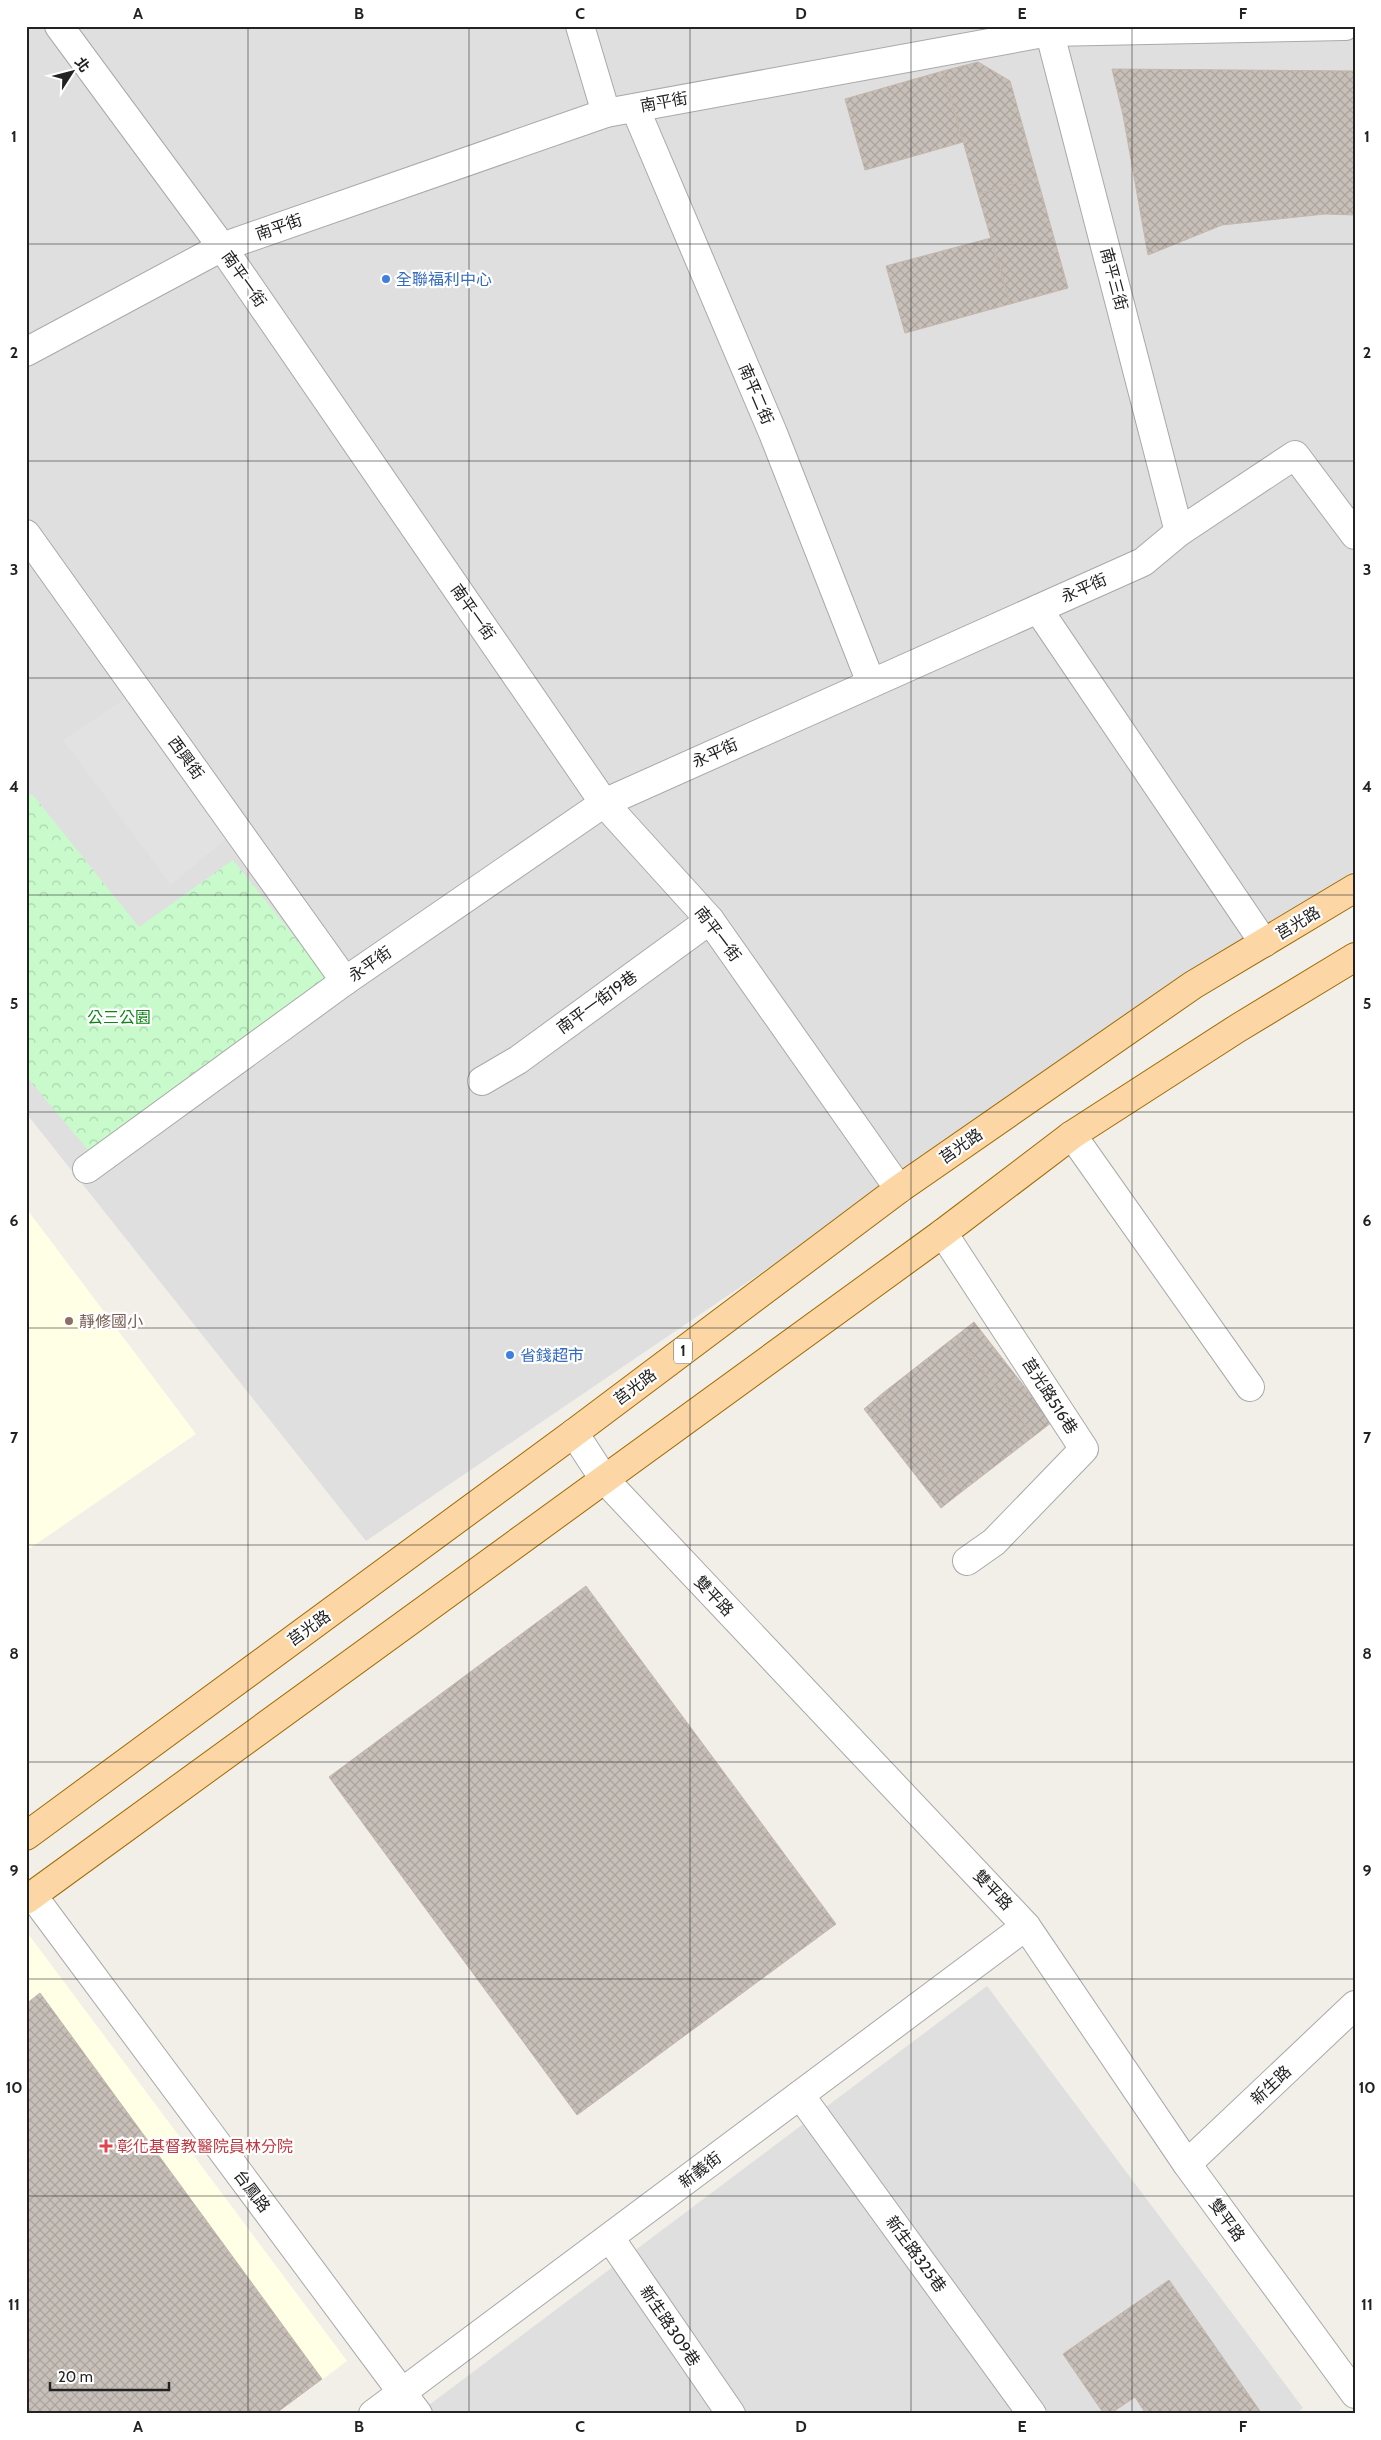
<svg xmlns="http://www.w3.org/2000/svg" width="1381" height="2440" font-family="Cabin,'Noto Sans TC',sans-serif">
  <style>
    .residential { fill: #e0dfdf }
    .education { fill: #ffffe5 }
    .park { fill: url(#park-crowns) }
    .parking { fill: #e2e2e2 }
    .building { fill: url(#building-cross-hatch); stroke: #c4b6ab }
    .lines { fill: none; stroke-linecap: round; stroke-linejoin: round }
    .minor-casing { stroke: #a9a9a9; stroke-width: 30 }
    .major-casing { stroke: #a06b00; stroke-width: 30 }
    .minor { stroke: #fff; stroke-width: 28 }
    .major { stroke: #fcd6a4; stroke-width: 28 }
    .grid { fill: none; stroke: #222; stroke-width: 1; stroke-opacity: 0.55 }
    .shop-dot { fill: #3f7fe0; stroke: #fff; stroke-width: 2 }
    .education-dot { fill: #8d6e63; stroke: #fff; stroke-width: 2 }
    .health-dot { fill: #e0444e; stroke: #fff; stroke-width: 2 }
    .labels { text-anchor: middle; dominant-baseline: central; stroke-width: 4.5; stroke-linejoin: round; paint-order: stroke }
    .shield { fill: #fff; stroke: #646464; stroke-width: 1 }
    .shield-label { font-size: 15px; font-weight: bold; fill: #222 }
    .street-label { font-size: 16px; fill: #222; stroke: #fff }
    .shop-label { font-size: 16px; fill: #366cbe; stroke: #fff; text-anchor: start }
    .park-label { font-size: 16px; fill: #0c8416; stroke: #fff }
    .education-label { font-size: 16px; fill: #785e54; stroke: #fff; text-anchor: start }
    .health-label { font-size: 16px; fill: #be3a42; stroke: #fff; text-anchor: start }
    .neatline { fill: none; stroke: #222; stroke-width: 2 }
    .grid-label { font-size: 16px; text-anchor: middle; font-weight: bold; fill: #222 }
  </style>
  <defs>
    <pattern id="park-crowns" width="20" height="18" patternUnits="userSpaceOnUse" patternTransform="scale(1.25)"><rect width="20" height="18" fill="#c8facc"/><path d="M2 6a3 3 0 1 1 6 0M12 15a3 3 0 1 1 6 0" fill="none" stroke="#acd6af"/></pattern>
    <pattern id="building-cross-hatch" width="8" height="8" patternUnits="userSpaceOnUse" patternTransform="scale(1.25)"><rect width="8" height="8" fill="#c7bfb8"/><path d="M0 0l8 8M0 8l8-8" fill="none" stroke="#aba49e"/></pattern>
  </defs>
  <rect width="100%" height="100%" fill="#f2efe9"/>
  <g class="residential">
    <path d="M26 26H1355V870L366 1541 26 1113Z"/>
    <path d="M987 1986 1303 2408 1295 2414H417Z"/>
  </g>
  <g class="education">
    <path d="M26 1208 196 1434 26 1551Z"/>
    <path d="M26 1931 347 2361 276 2414H26Z"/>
  </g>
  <path class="park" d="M32 794 139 927 233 860 330 981 88 1150 26 1076V798Z"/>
  <path class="parking" d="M145 685 245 823 171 885 63 740Z"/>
  <g class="building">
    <path d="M978 62 1010 81 1037 177 978 194 943 71Z"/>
    <path d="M1112 69 1355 71V215L1325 214 1222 225 1148 255 1123 115Z"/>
    <path d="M943 71 963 142 865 170 845 99Z"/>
    <path d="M1037 177 1068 288 1010 304 978 194Z"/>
    <path d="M991 238 1010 304 905 333 886 266Z"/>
    <path d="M974 1322 1052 1422 1034 1436 956 1336Z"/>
    <path d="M956 1336 1034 1436 960 1493 883 1393Z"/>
    <path d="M883 1393 960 1493 941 1508 864 1409Z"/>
    <path d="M586 1586 836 1924 577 2115 329 1777Z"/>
    <path d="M40 1993 322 2379 275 2414H26V2004Z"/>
    <path d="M1169 2280 1262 2414H1146L1135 2397 1110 2414H1104L1063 2354Z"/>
  </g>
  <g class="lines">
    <defs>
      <g id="minor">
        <path d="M59 26 222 247 604 803 710 920 899 1189"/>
        <path d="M580 26 606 113"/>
        <path d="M1048 26 1179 532"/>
        <path d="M635 108 773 433 871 683"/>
        <path d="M26 352 222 247 606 113 1049 32 1345 26"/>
        <path d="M26 534 345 981"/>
        <path d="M1038 609 1264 943"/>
        <path d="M482 1081 518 1060 710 920"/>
        <path d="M1072 1135 1250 1387"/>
        <path d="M87 1169 345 981 604 803 1143 562 1179 532 1295 455 1355 535"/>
        <path d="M943 1233 1084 1449 994 1542 967 1561"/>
        <path d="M574 1433 604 1479 1026 1926 1187 2164 1355 2394"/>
        <path d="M33 1896 418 2414"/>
        <path d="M800 2095 1032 2414"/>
        <path d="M1187 2164 1355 2005"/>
        <path d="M610 2238 731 2414"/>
        <path d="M373 2414 1026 1926"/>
      </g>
      <g id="major">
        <path d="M26 1836 574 1433 899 1189 1193 985 1355 888"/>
        <path d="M26 1900 943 1233 1072 1135 1238 1028 1355 957"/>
      </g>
    </defs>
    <use href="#minor" class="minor-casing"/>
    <use href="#major" class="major-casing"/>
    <use href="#minor" class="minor"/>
    <use href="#major" class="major"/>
  </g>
  <path class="grid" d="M248 26V2414M469 26V2414M690 26V2414M911 26V2414M1132 26V2414M26 244H1355M26 461H1355M26 678H1355M26 895H1355M26 1112H1355M26 1328H1355M26 1545H1355M26 1762H1355M26 1979H1355M26 2196H1355"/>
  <g class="shop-dot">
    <circle cx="386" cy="279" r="5"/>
    <circle cx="510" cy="1355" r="5"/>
  </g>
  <circle class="education-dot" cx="69" cy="1321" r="5"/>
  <path class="health-dot" d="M103.5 2138.5h5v5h5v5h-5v5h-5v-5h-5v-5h5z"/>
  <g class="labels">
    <rect class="shield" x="674" y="1338.5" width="18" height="25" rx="4"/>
    <g class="shield-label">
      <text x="683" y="1351">1</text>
    </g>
    <g class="street-label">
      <text transform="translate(664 102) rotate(-10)">南平街</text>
      <text transform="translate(279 227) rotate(-19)">南平街</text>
      <text transform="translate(244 279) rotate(55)">南平一街</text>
      <text transform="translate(1114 279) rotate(75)">南平三街</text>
      <text transform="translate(756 394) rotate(67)">南平二街</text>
      <text transform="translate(1084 588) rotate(-24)">永平街</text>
      <text transform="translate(473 612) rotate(55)">南平一街</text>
      <text transform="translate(715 753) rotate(-24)">永平街</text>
      <text transform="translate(186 758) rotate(54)">西興街</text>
      <text transform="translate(1298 923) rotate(-31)">莒光路</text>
      <text transform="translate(718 934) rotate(53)">南平一街</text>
      <text transform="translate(370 964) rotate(-35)">永平街</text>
      <text transform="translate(597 1002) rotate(-36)">南平一街19巷</text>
      <text transform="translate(961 1146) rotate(-35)">莒光路</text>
      <text transform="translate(635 1387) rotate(-37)">莒光路</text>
      <text transform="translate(1050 1396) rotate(57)">莒光路516巷</text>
      <text transform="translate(714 1596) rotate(47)">雙平路</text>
      <text transform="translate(309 1628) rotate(-36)">莒光路</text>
      <text transform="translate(993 1890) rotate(47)">雙平路</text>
      <text transform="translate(1271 2085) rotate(-43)">新生路</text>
      <text transform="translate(700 2170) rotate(-37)">新義街</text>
      <text transform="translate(252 2191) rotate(53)">台鳳路</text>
      <text transform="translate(1227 2220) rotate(54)">雙平路</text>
      <text transform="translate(916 2254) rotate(54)">新生路325巷</text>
      <text transform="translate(670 2326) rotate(56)">新生路309巷</text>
    </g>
    <g class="shop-label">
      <text x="396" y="279">全聯福利中心</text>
      <text x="520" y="1355">省錢超市</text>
    </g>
    <g class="park-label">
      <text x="119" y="1017">公三公園</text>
    </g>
    <g class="education-label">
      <text x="79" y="1321">靜修國小</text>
    </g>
    <g class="health-label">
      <text x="117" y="2146">彰化基督教醫院員林分院</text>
    </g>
  </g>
  <rect width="1381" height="2440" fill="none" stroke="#ffffff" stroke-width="55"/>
  <g transform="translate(72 72) rotate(54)" stroke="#ffffff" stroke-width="4" paint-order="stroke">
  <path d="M0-4L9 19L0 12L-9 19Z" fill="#222222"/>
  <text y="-8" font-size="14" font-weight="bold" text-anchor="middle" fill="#222222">北</text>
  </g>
  <path d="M50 2382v8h119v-8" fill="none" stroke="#222222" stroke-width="2.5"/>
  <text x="58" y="2382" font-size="15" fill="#222222" stroke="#ffffff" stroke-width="4" paint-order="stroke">20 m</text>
  <rect x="28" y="28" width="1326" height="2384" class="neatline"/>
  <g class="grid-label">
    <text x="138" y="19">A</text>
    <text x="359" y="19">B</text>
    <text x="580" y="19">C</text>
    <text x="801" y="19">D</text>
    <text x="1022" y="19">E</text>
    <text x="1243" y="19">F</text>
    <text x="14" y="142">1</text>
    <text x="1367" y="142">1</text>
    <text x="14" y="358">2</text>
    <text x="1367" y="358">2</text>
    <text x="14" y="575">3</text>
    <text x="1367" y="575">3</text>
    <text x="14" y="792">4</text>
    <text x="1367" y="792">4</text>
    <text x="14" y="1009">5</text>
    <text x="1367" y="1009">5</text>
    <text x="14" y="1226">6</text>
    <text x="1367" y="1226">6</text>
    <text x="14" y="1443">7</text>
    <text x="1367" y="1443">7</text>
    <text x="14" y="1659">8</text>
    <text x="1367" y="1659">8</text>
    <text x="14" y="1876">9</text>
    <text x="1367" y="1876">9</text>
    <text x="14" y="2093">10</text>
    <text x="1367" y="2093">10</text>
    <text x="14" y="2310">11</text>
    <text x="1367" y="2310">11</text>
    <text x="138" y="2432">A</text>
    <text x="359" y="2432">B</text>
    <text x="580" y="2432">C</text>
    <text x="801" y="2432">D</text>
    <text x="1022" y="2432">E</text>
    <text x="1243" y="2432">F</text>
  </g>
</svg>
